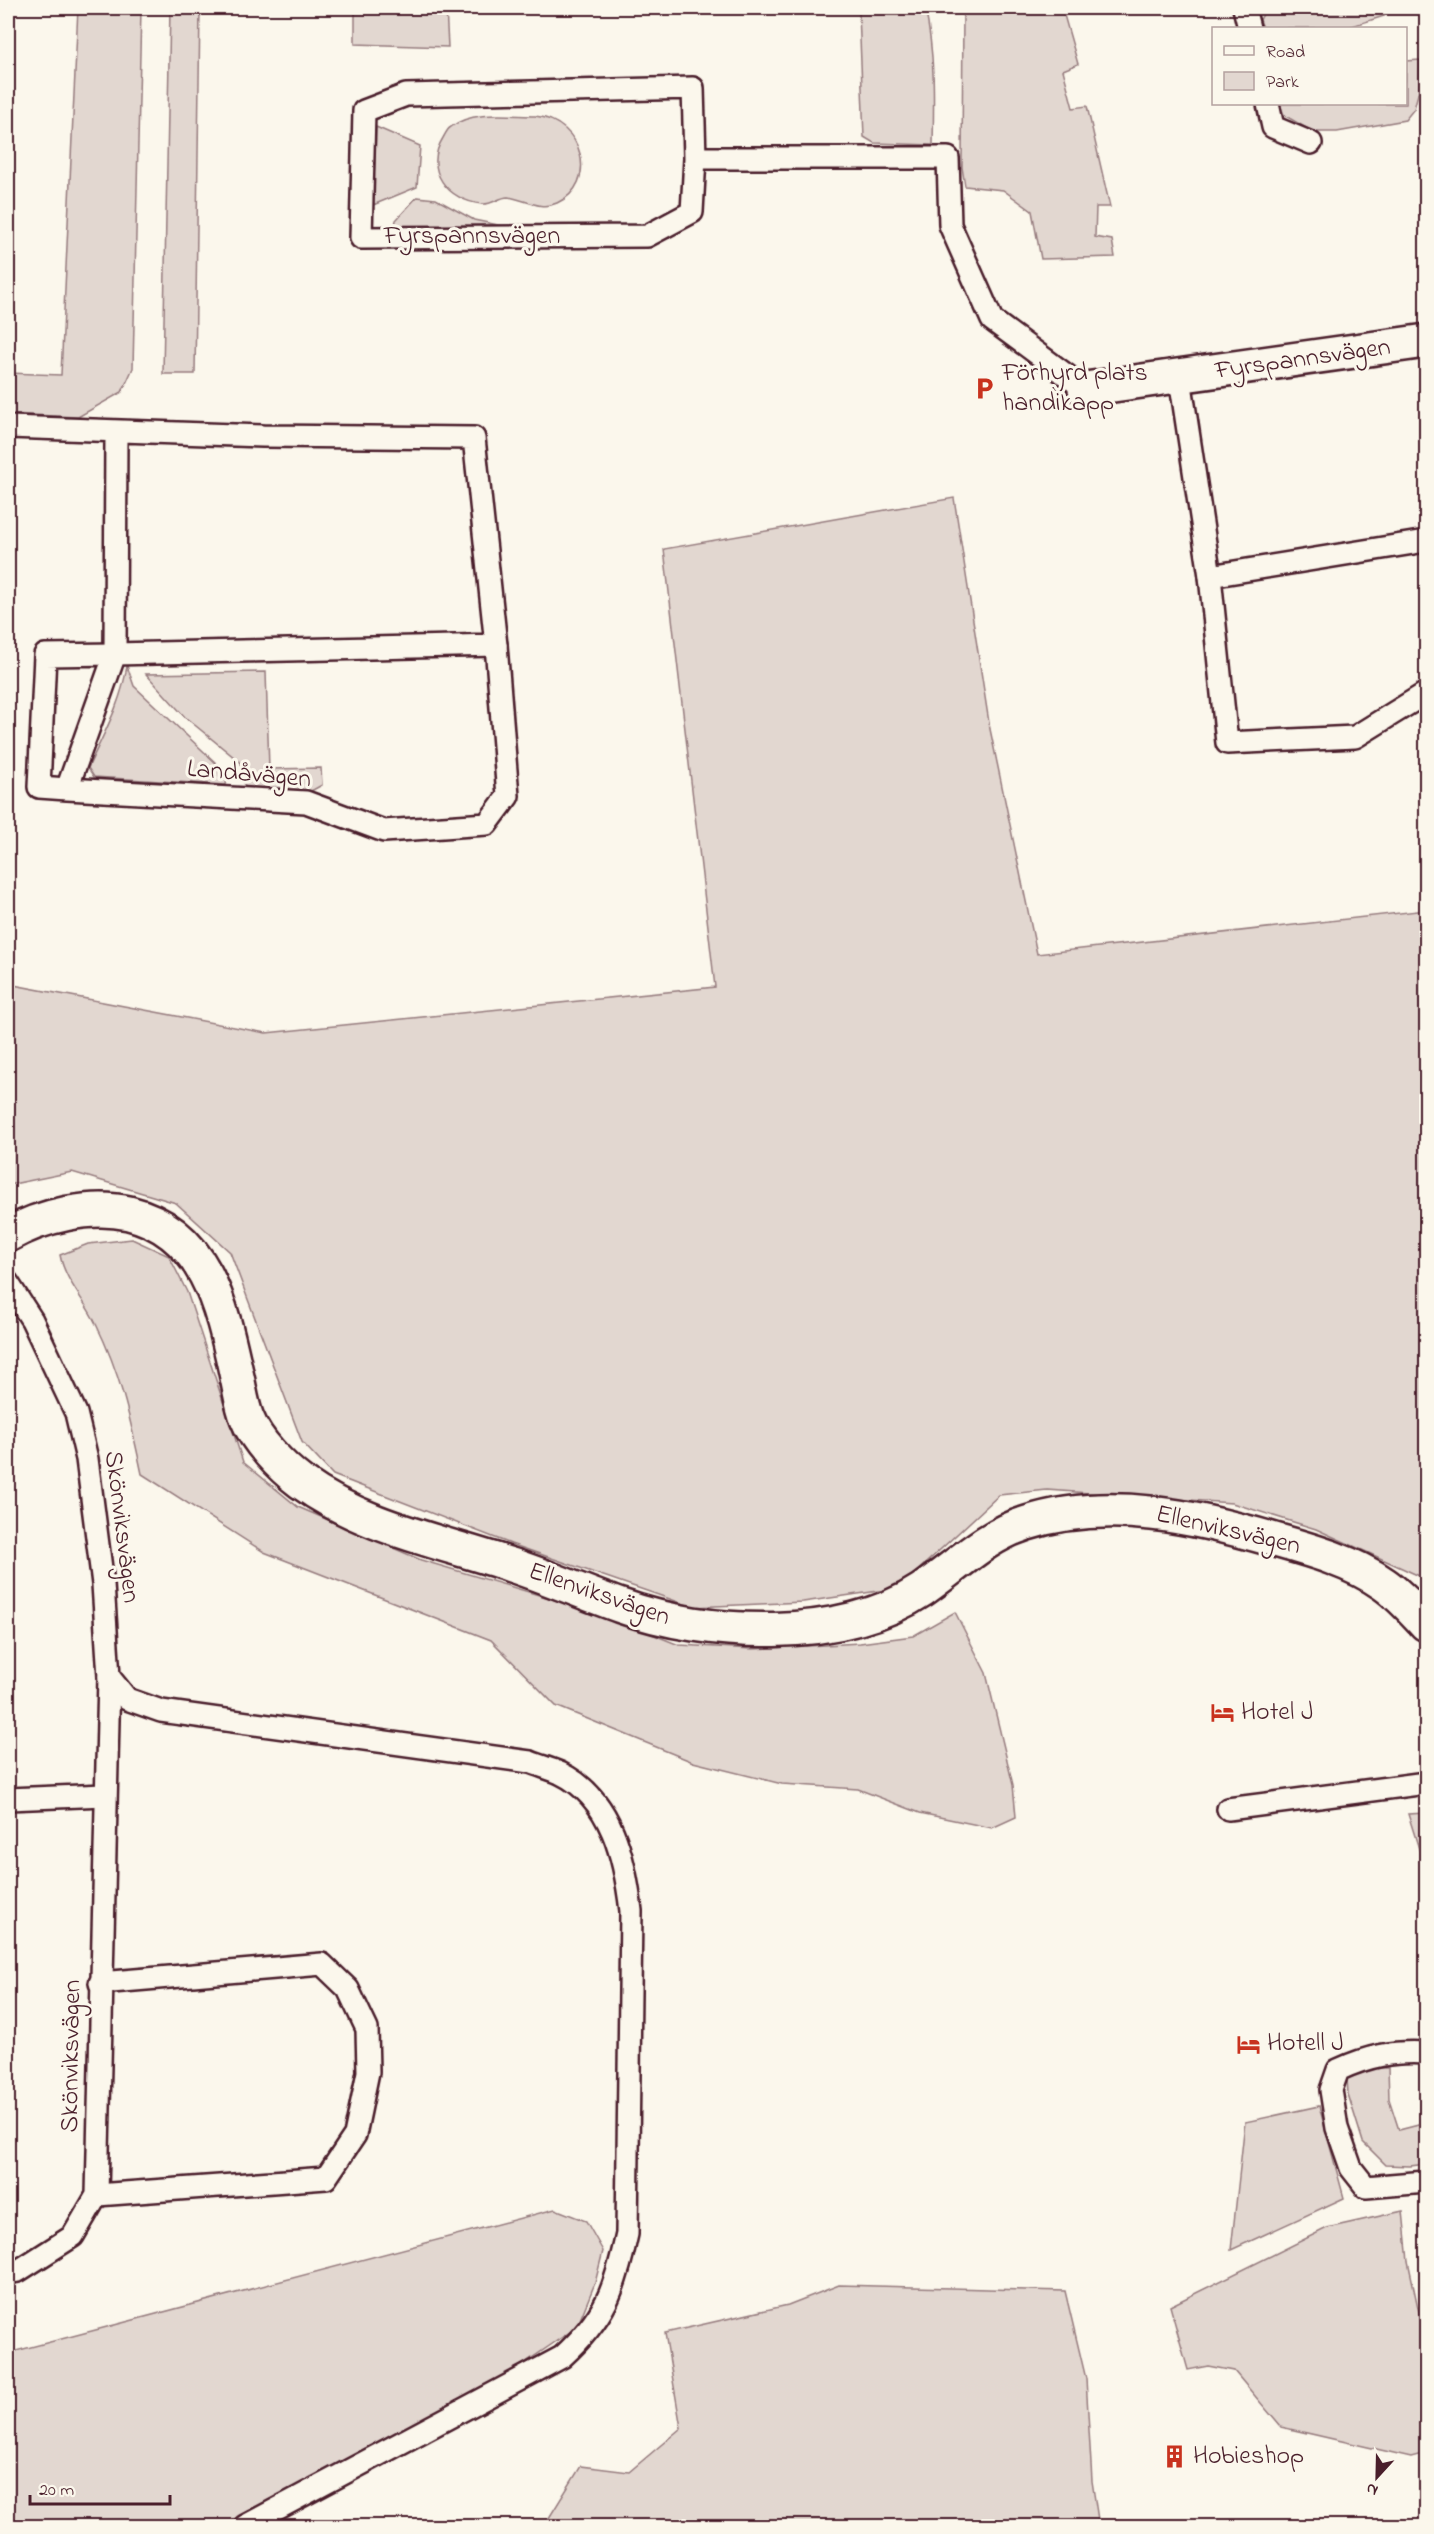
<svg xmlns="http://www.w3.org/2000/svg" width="1434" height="2534" font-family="'Indie Flower',sans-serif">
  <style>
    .green { fill: #e2d7d0; stroke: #967b7e; stroke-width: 1.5 }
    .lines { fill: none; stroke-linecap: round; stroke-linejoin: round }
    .service-casing { stroke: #4a1f2b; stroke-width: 26 }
    .minor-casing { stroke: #4a1f2b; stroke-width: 38 }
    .service { stroke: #fbf7ec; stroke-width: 21 }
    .minor { stroke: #fbf7ec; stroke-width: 33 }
    .labels { text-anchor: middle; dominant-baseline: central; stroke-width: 6; stroke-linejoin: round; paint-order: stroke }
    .street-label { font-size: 26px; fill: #4a1f2b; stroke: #fbf7ec }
    .poi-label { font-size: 26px; fill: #4a1f2b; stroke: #fbf7ec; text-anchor: start }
  </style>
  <rect width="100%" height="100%" fill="#fbf7ec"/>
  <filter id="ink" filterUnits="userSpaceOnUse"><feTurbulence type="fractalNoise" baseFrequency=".0167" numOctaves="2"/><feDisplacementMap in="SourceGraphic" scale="12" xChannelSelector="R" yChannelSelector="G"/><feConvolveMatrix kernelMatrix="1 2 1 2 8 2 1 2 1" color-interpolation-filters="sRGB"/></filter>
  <g filter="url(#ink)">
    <g class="green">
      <path d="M78 8H141L133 368 122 392 78 417 8 414V373L61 375Z"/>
      <path d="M170 8H200L195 374H163Z"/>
      <path d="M355 8H446L448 47 355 44Z"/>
      <path d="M836 8H925C935 53 934 99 933 145L874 143 864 137 859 13 836 12Z"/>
      <path d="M963 8H1062L1078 64 1063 70 1073 108 1087 106 1110 207H1096L1095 237 1112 240 1115 257 1041 259 1032 211 1003 190 965 186 962 167Z"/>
      <path d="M1266 8H1381L1384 16 1346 28H1263L1260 20Z"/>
      <path d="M1420 60 1419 90 1414 109 1405 120 1337 132H1313L1284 115 1280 104H1406V61Z"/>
      <path d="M535 116C584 121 599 184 557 203 539 211 525 199 508 197 499 197 492 205 482 204 448 201 423 170 443 138 445 135 447 129 451 127 472 110 510 116 535 116Z"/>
      <path d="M376 127 420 146 417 187 373 205Z"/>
      <path d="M417 197 436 199 474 220 503 226 448 231 394 230 396 220Z"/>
      <path d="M954 498 990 729 1037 954 1426 910V1579L1316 1529 1232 1503 1047 1490 999 1495 899 1588 803 1602 693 1607 511 1544 333 1475 302 1442 230 1252 176 1203 72 1172 8 1185V984L266 1033 715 987 664 549Z"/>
      <path d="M127 666 134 686 218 765 227 778 226 785 94 777 88 768C104 733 121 704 127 666Z"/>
      <path d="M266 672 269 769 321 768 322 785 302 796 245 790 241 763 185 717 146 674Z"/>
      <path d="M132 1239 169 1256 187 1292 243 1462 298 1507 421 1560 599 1613 679 1645 753 1649 860 1643 913 1636 955 1612 986 1673 1013 1785 1016 1817 992 1828 920 1813 858 1789 782 1784 693 1762 556 1706 491 1640 264 1552 142 1474C130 1418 121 1375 96 1324 85 1300 65 1281 60 1255L88 1244Z"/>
      <path d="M1426 1813V1871L1408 1814Z"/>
      <path d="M1373 2068H1388L1389 2099 1399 2130 1426 2123V2164L1410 2166 1386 2165 1363 2142 1348 2094 1347 2078Z"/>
      <path d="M1319 2106 1344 2198 1231 2250 1245 2122Z"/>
      <path d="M555 2209 586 2221 603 2251 595 2283 577 2327 488 2388 231 2526H8V2353Z"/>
      <path d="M1403 2211 1408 2261 1426 2345V2453L1411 2457 1281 2427 1234 2371 1208 2366 1188 2370 1170 2306 1327 2228Z"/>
      <path d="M839 2285 1065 2291 1086 2379 1092 2481 1099 2526H544L581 2466 629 2472 681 2428 665 2333 788 2305Z"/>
    </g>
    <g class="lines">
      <defs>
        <g id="service">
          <path d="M1244 8 1249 28"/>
          <path d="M1268 104 1273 127 1311 143"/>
          <path d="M695 158 692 212 647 236 361 238 364 111 406 95 693 88 695 158H948L950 225 992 320 1085 389"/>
          <path d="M1180 378 1210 576"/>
          <path d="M8 427 263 436 474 438 496 645 115 654 116 432"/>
          <path d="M1426 541 1210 576 1227 743 1355 737 1426 693"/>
          <path d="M67 789 39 787 45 655 115 654 67 789 306 802 384 831 487 824 508 796 496 645"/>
          <path d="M8 1283 32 1320 76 1413 87 1459 103 1584 109 1677 97 2195 73 2236 18 2271 8 2273"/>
          <path d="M109 1677 127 1699 161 1711 530 1762C540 1766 551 1769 560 1773 612 1798 625 1860 631 1911L627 2234C615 2290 605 2318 562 2357L245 2526"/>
          <path d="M8 1799 105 1795"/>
          <path d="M1228 1809 1426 1783"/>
          <path d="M1426 2053C1393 2051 1368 2056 1338 2070L1331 2090 1337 2128 1351 2168 1366 2187 1426 2182"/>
          <path d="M97 2195 326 2178 355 2135 368 2072 367 2029 348 1989 322 1964 100 1983"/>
        </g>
        <g id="minor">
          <path d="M1085 389 1426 341"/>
          <path d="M8 1235C41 1216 91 1204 129 1213 207 1232 222 1308 237 1377 240 1390 242 1406 247 1418 256 1441 281 1467 301 1482 363 1527 439 1541 511 1565 548 1577 584 1593 621 1606 707 1637 843 1643 922 1590 957 1566 985 1536 1027 1523 1108 1497 1196 1517 1275 1540 1311 1550 1353 1562 1384 1584 1400 1595 1413 1610 1426 1624"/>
        </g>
      </defs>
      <use href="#service" class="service-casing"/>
      <use href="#minor" class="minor-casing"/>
      <use href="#service" class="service"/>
      <use href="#minor" class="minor"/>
    </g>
  </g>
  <defs>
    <symbol id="parking-bare" viewBox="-9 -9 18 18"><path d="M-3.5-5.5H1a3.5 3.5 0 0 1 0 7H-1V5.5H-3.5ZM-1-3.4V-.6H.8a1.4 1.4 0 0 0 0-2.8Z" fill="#c8321e" stroke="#fbf7ec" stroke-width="2.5" paint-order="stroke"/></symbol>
    <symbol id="hotel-bare" viewBox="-9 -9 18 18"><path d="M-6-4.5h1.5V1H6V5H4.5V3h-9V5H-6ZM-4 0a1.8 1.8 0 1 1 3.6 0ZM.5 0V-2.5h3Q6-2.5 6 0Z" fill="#c8321e" stroke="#fbf7ec" stroke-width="2.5" paint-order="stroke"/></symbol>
    <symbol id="building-bare" viewBox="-9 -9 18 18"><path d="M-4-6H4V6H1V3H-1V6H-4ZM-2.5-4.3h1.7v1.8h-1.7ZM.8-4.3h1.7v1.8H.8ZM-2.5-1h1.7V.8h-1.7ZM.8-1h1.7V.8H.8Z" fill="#c8321e" stroke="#fbf7ec" stroke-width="2.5" paint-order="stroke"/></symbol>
  </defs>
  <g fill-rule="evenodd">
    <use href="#parking-bare" x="968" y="372" width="33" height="33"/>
    <use href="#hotel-bare" x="1206" y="1696" width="33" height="33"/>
    <use href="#hotel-bare" x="1232" y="2028" width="33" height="33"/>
    <use href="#building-bare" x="1158" y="2440" width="33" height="33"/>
  </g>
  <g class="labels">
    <g class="street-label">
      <text x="472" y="237">Fyrspannsvägen</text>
      <text transform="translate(1303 360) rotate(-8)">Fyrspannsvägen</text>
      <text transform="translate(249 775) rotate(5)">Landåvägen</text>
      <text transform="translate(121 1527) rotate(83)">Skönviksvägen</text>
      <text transform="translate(1228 1531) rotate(13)">Ellenviksvägen</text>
      <text transform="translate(599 1595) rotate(19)">Ellenviksvägen</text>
      <text transform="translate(72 2056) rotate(-89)">Skönviksvägen</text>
    </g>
    <g class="poi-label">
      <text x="1002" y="374">Förhyrd plats<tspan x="1002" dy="30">handikapp</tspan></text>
      <text x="1241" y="1713">Hotel J</text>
      <text x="1267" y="2044">Hotell J</text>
      <text x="1193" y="2457">Hobieshop</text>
    </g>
  </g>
  <rect width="1434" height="2534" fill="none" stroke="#fbf7ec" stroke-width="30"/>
  <rect x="15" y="15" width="1404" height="2504" fill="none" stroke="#4a1f2b" stroke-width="2" filter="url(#ink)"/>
  <rect x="1212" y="27" width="195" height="78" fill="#fbf7ec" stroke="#b4a19f" stroke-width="1.5"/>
  <rect x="1224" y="46" width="30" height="9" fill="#fbf7ec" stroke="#b4a19f" stroke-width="1.5"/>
  <text x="1266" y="57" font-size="18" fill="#4a1f2b">Road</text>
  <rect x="1224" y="72" width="30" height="18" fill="#e2d7d0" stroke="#b4a19f" stroke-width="1.5"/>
  <text x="1266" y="87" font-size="18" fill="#4a1f2b">Park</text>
  <g transform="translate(1377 2477) rotate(202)" stroke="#fbf7ec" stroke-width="4.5" paint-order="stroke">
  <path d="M0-4.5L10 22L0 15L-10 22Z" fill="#4a1f2b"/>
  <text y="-9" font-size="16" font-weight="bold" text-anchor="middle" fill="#4a1f2b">N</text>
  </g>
  <path d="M30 2495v9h140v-9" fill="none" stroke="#4a1f2b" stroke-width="3"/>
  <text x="39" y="2495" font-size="18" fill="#4a1f2b" stroke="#fbf7ec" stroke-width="4.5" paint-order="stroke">20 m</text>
</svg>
